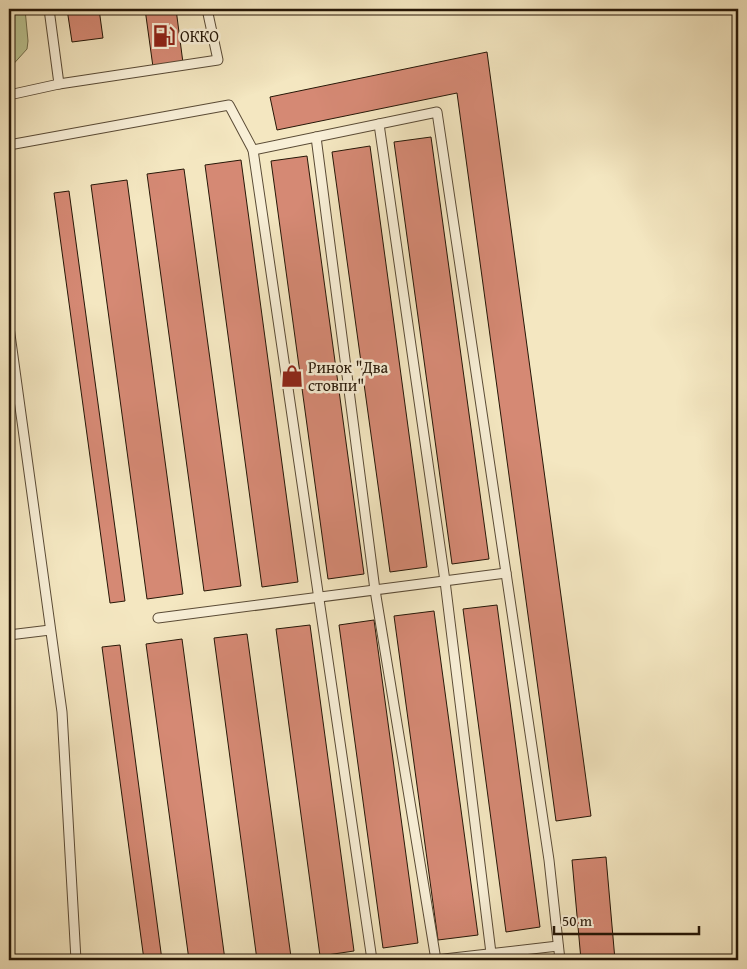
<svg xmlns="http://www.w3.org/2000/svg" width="747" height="969" font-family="'Gentium Book Plus',serif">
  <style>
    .green { fill: #bcc592; stroke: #716e4c }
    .building { fill: #d58974; stroke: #261707 }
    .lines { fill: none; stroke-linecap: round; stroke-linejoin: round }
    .lane-casing { stroke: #5a4b36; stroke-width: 11 }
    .lane { stroke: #f8efd7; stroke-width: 9 }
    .labels { text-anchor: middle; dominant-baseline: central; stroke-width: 5; stroke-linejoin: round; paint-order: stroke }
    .poi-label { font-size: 16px; fill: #261707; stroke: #f8efd7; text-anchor: start }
  </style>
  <rect width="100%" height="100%" fill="#f4e7c1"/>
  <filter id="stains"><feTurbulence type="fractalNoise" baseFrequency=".004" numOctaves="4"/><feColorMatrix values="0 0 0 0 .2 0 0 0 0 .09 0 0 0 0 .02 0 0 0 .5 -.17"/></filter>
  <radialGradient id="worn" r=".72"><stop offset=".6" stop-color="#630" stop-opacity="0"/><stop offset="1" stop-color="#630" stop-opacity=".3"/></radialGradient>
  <path class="green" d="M9 9H25L28 41 27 49 9 69Z"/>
  <g class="building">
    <path d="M67 9H99L103 38 72 42Z"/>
    <path d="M145 9H176L183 63 153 67Z"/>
    <path d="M487 52 591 816 556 821 457 93 277 130 270 97Z"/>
    <path d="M431 137 489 559 452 564 394 142Z"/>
    <path d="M370 146 427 567 390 572 332 152Z"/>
    <path d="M307 156 364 574 328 579 271 161Z"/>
    <path d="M241 160 298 582 262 587 205 165Z"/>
    <path d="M184 169 241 586 204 591 147 174Z"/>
    <path d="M127 180 183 594 147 599 91 185Z"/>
    <path d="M69 191 125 601 110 603 54 193Z"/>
    <path d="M497 605 540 927 506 932 463 609Z"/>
    <path d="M434 611 478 935 438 940 394 616Z"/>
    <path d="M374 620 418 943 383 948 339 625Z"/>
    <path d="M310 625 354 951 320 956 276 629Z"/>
    <path d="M247 634 291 957 269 960H257L214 638Z"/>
    <path d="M182 639 225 960H189L146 644Z"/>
    <path d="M120 645 162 960H144L102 647Z"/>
    <path d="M606 857 615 960H581L572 860Z"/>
  </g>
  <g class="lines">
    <defs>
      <g id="lane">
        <path d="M59 84 218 60 207 9"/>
        <path d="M9 95 59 84 49 9"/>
        <path d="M379 124 445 581 491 953"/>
        <path d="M316 137 375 590 436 960"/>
        <path d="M9 145 229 105 253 150 437 112 549 860 560 960"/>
        <path d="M253 150 372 960"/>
        <path d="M9 327 62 712 76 960"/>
        <path d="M158 618 506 573"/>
        <path d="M9 635 50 630"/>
        <path d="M435 960 558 946"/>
      </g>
    </defs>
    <use href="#lane" class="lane-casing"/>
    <use href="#lane" class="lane"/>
  </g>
  <defs>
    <symbol id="fuel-bare" viewBox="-9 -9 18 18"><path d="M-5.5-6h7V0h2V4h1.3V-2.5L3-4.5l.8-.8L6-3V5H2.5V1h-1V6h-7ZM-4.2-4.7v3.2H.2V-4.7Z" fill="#8f2418" stroke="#f8efd7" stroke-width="2.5" paint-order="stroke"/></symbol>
    <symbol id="shop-bare" viewBox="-9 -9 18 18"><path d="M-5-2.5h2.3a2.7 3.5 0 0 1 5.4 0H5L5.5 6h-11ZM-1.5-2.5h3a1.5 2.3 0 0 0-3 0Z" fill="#8f2418" stroke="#f8efd7" stroke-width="2.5" paint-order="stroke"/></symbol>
  </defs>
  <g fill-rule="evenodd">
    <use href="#fuel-bare" x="148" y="20" width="32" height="32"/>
    <use href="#shop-bare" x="276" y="360" width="32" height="32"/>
  </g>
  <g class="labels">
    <g class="poi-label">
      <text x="180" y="36">ОККО</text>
      <text x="308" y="367">Ринок "Два<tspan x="308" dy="18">стовпи"</tspan></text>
    </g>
  </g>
  <rect width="747" height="969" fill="none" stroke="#f4e7c1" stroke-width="30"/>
  <rect x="10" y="10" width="727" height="949" fill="none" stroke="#261707" stroke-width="2.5"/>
  <rect x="15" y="15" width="717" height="939" fill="none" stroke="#261707"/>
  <path d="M554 926v8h145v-8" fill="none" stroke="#261707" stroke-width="2.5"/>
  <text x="562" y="926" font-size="15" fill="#261707" stroke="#f8efd7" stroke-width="4" paint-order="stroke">50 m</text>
  <rect width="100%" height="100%" filter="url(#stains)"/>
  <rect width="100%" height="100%" fill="url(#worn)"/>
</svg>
